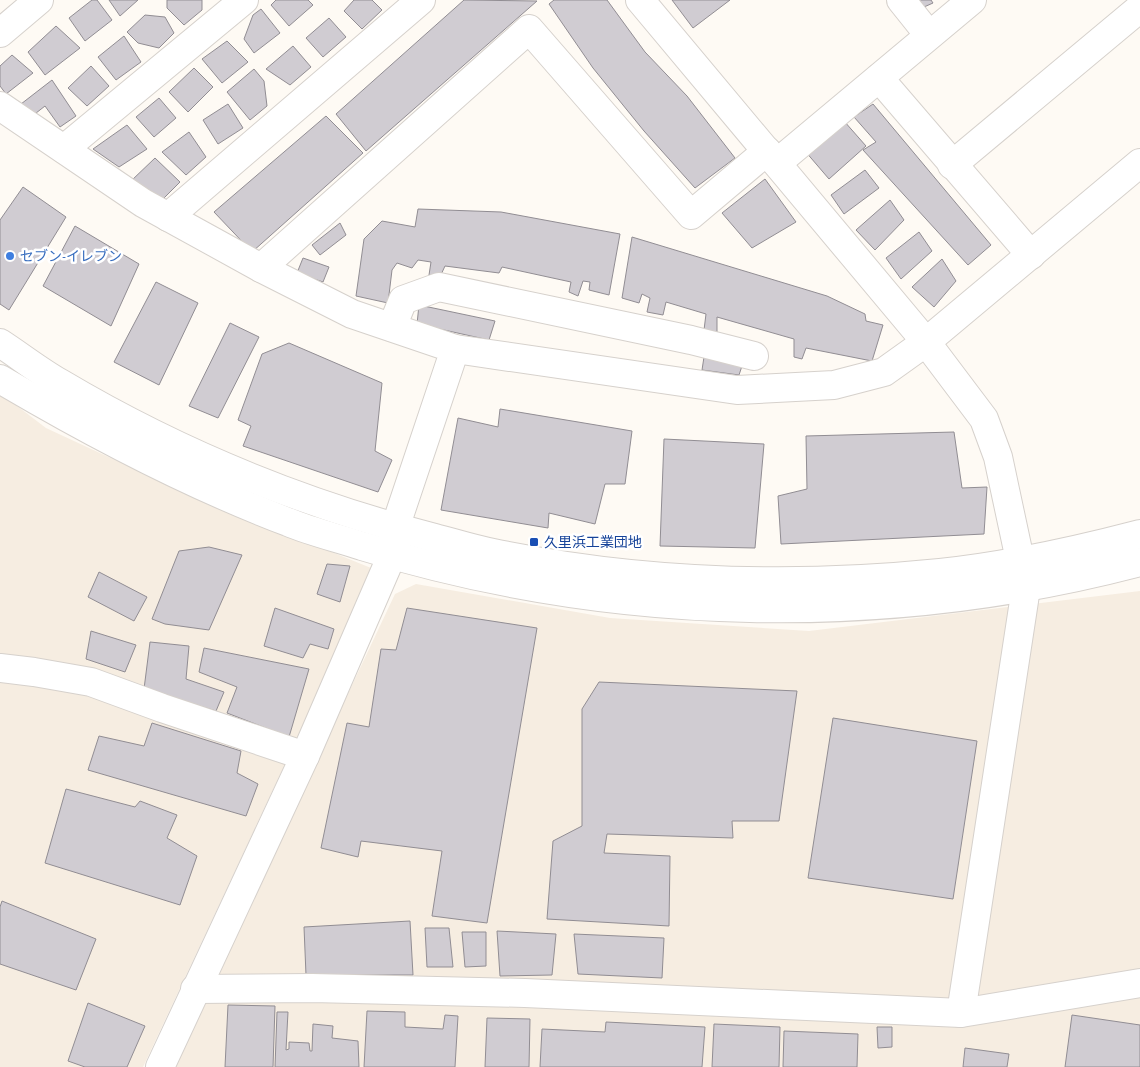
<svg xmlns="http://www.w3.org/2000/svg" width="1140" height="1067" font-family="'PT Sans Narrow','Noto Sans JP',sans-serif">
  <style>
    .built { fill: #f6ede1 }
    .building { fill: #d0ccd2; stroke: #918d93 }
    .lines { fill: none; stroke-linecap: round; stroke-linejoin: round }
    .minor-casing { stroke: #d6d1cc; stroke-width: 30 }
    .minor { stroke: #fff; stroke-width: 28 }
    .shop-dot { fill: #3f7fe0; stroke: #fff; stroke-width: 2 }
    .transit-dot { fill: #1a4fb4; stroke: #fff; stroke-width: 2 }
    .labels { text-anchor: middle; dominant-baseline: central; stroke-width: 5; stroke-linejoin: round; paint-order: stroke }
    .shop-label { font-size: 14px; fill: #366cbe; stroke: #fff; text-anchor: start }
    .transit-label { font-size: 14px; fill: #164399; stroke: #fff; text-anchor: start }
  </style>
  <rect width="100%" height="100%" fill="#fefaf4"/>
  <g class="built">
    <path d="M0 393 46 428 186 493 376 570 143 1067H0Z"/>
    <path d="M416 584 610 618 809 631 1140 591V1067H172L395 594Z"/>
  </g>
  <g class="building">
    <path d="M92 0H97L112 20 85 41 69 18Z"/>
    <path d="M109 0H138L120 16Z"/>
    <path d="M167 0H202V10L184 25 167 8Z"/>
    <path d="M276 0H308L313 5 289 26 271 5Z"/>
    <path d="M354 0H372L382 10 362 29 344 11Z"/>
    <path d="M464 0 537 1 366 151 336 114Z"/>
    <path d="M554 0H607L645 52 687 96 735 158 695 188 644 131 593 68 549 4Z"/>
    <path d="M672 0H730L693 28Z"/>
    <path d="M916 0H931L933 3 924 7Z"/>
    <path d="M261 9 280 33 254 53 244 39 253 15Z"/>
    <path d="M145 15 165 17 174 33 159 48 138 43 127 32Z"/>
    <path d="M329 18 346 37 323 57 306 38Z"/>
    <path d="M56 26 80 48 45 75 28 52Z"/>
    <path d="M124 36 141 62 116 80 98 57Z"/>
    <path d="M227 41 248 62 222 83 202 59Z"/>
    <path d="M293 46 311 67 290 85 266 69Z"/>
    <path d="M12 55 33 73 6 94 0 86V66Z"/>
    <path d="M91 66 109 86 87 106 68 88Z"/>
    <path d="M194 68 213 87 188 112 169 92Z"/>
    <path d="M254 69 264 81 267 106 250 120 227 92Z"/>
    <path d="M52 80 76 116 60 127 45 106 31 117 21 104Z"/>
    <path d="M159 98 176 118 154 137 136 117Z"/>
    <path d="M228 104 243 128 218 144 203 120Z"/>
    <path d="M873 104 991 245 968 265 863 150 876 142 854 117Z"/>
    <path d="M326 116 363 153 252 252 214 212Z"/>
    <path d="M844 121 866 146 829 179 805 151Z"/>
    <path d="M127 125 147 149 119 167 93 149Z"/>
    <path d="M189 132 206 157 186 175 162 152Z"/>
    <path d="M155 158 180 182 163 199 131 181Z"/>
    <path d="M865 170 879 188 844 214 831 195Z"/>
    <path d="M765 179 796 222 752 248 722 213Z"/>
    <path d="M23 187 66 217 9 310 0 304V220Z"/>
    <path d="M890 200 904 220 875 250 856 230Z"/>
    <path d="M418 209 501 212 620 234 609 295 589 290 590 282 583 281 578 296 569 292 571 282 502 267 499 273 445 266 439 279 429 275 431 262 418 260 412 268 397 263 392 270 388 303 356 296 364 239 382 221 415 227Z"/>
    <path d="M340 223 346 235 320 255 312 245Z"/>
    <path d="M75 226 139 264 111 326 43 286Z"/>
    <path d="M919 232 932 251 901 279 886 258Z"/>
    <path d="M632 237 827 296 865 314 866 321 883 325 872 361 806 348 802 359 794 357V339L717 317V332L704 330 706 314 666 302 663 315 647 312 650 298 642 294 639 303 622 298Z"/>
    <path d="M303 258 329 267 323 282 297 273Z"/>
    <path d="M942 259 956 281 934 307 912 287Z"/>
    <path d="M156 282 198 303 159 385 114 362Z"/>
    <path d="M419 305 495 321 489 340 417 324Z"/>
    <path d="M230 323 259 337 218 418 189 406Z"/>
    <path d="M289 343 382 383 375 451 392 460 378 492 243 446 251 426 238 420 262 354Z"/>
    <path d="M704 357 742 366 739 375 702 370Z"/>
    <path d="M500 409 632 431 625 484H605L595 524 549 513 548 528 441 510 458 418 498 427Z"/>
    <path d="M954 432 962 488 987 487 984 534 781 544 778 496 807 489 806 436Z"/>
    <path d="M664 439 764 444 755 548 660 546Z"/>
    <path d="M209 547 242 555 209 630 165 624 152 619 179 551Z"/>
    <path d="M327 564 350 566 340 602 317 594Z"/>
    <path d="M99 572 147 597 134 621 88 597Z"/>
    <path d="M275 608 334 629 328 649 310 644 303 658 264 646Z"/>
    <path d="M407 608 537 628 487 923 432 916 442 851 361 841 358 857 321 848 347 723 369 727 381 649 396 650Z"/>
    <path d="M91 631 136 645 125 672 86 659Z"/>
    <path d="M150 642 189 646 186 679 224 692 216 711 144 689Z"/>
    <path d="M204 648 309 669 289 737 227 713 237 687 199 672Z"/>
    <path d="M599 682 797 691 779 821H732L733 838 607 834 604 853 670 856 669 926 547 919 553 841 582 826V709Z"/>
    <path d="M833 718 977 741 953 899 808 878Z"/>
    <path d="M152 723 241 751 237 773 258 784 246 816 88 770 99 736 144 746Z"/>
    <path d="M66 789 135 807 140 801 177 815 167 838 197 856 180 905 45 863Z"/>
    <path d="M2 901 96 939 76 990 0 964V907Z"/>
    <path d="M410 921 413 975H306L304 927Z"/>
    <path d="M425 928H449L453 967H427Z"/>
    <path d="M497 931 556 934 552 975 500 976Z"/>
    <path d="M462 932H486V966L465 967Z"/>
    <path d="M574 934 664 938 662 978 578 974Z"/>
    <path d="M88 1003 145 1026 127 1067H85L68 1061Z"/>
    <path d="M228 1005 275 1006 273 1067H225Z"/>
    <path d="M367 1011 405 1012V1027L443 1029 445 1015 458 1016 455 1067H364Z"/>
    <path d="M277 1012H288L286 1050 289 1049V1042L309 1043 310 1051H312L313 1024 333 1026 332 1038 358 1041 359 1067H275Z"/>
    <path d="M1072 1015 1140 1025V1067H1065Z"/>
    <path d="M487 1018 530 1019 529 1067H485Z"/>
    <path d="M606 1022 705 1027 702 1067H540L542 1029 605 1032Z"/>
    <path d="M714 1024 780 1027 779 1067H712Z"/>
    <path d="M877 1027H892V1047L878 1048Z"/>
    <path d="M784 1031 858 1034 857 1067H783Z"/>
    <path d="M965 1048 1009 1054 1007 1067H963Z"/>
  </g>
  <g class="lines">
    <defs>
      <g id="minor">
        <path d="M640 0 926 342 984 419 998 457 1026 588 961 1013"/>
        <path d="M901 0 929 35"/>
        <path d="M0 33 39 0"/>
        <path d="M879 78 1031 255"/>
        <path d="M0 106 143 203 261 268 352 314 455 349 395 528 392 555 305 756 160 1067"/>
        <path d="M64 149 244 0"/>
        <path d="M777 163 972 0"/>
        <path d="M952 165 1140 8"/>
        <path d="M168 217 421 0"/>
        <path d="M261 268 529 29 691 215 767 151"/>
        <path d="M392 327 403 300 439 287 691 340 754 356"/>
        <path d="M0 343C20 356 39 371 60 383 176 452 303 504 435 538 454 543 473 549 493 553 639 583 792 588 940 573 1007 566 1075 551 1140 534"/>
        <path d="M455 349 737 390 834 385 884 372 926 342 1140 163"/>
        <path d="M0 379C93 434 188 484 288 522 312 532 338 538 362 546 613 623 886 629 1140 562"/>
        <path d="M0 668 34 672 91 682 162 708 305 756"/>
        <path d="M195 989 312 988 525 993 961 1013 1140 983"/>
      </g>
    </defs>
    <use href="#minor" class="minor-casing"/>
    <use href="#minor" class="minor"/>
  </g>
  <circle class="shop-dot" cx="10" cy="256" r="5"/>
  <rect class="transit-dot" x="529" y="537" width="10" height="10" rx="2.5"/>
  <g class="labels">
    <g class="shop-label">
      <text x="20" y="256">セブン-イレブン</text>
    </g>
    <g class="transit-label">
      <text x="544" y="542">久里浜工業団地</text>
    </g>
  </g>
</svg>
